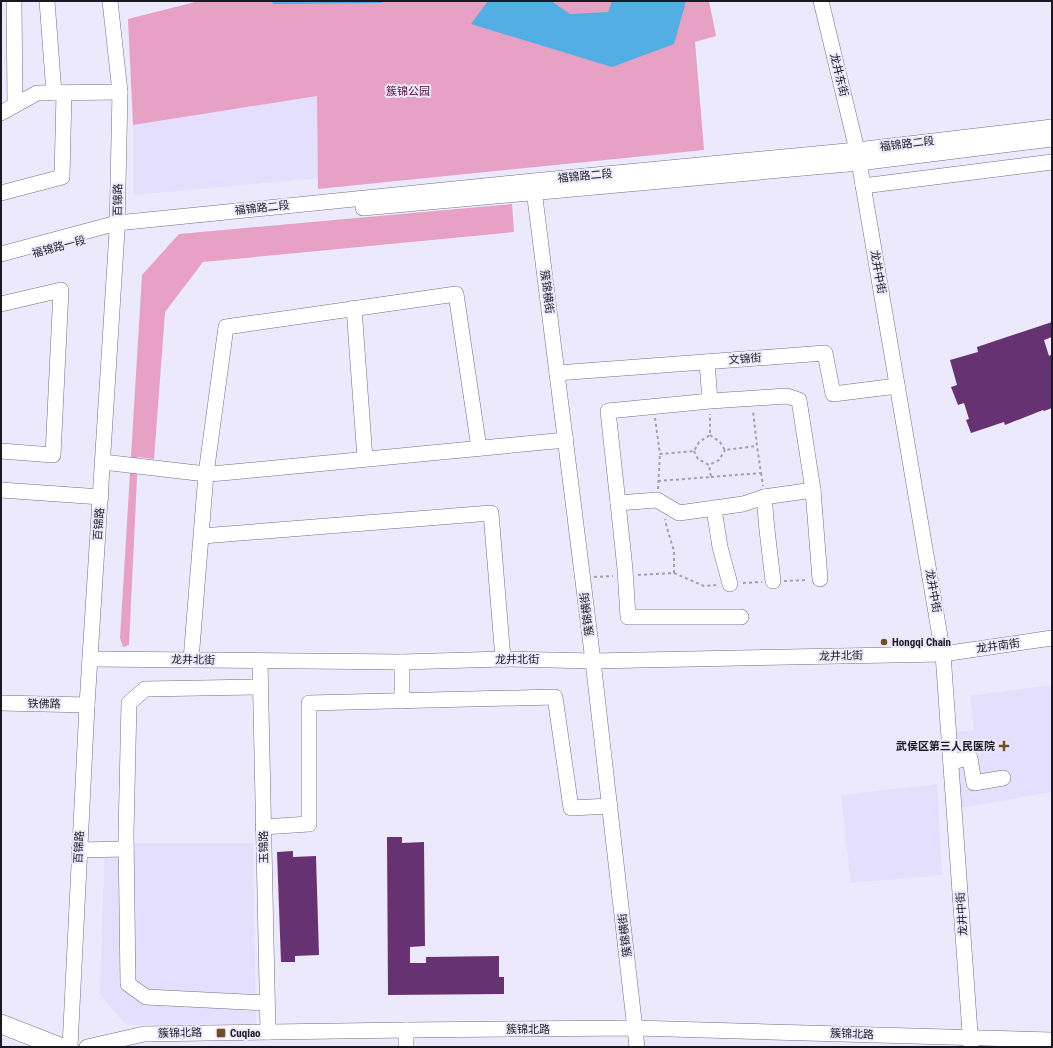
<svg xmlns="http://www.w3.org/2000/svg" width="1053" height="1048" font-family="'Roboto Condensed','Noto Sans SC',sans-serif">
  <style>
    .built { fill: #e3dffd }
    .green { fill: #e6a1c4 }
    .water { fill: #53aee4 }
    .building { fill: #663272 }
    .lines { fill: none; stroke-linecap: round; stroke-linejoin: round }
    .minor-casing { stroke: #726f84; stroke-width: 16 }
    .major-casing { stroke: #726f84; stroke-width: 20 }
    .path { stroke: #a2a0af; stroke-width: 2; stroke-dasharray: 3 3; stroke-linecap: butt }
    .minor { stroke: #fff; stroke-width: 15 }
    .major { stroke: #fff; stroke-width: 19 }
    .poi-dot { fill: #704e26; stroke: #ece9fc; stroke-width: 1.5 }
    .labels { text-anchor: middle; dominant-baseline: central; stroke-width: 4; stroke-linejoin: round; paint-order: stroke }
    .street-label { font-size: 11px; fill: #1a1921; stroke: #ece9fc }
    .park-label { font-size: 11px; fill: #55093a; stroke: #ece9fc }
    .poi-label { font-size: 11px; font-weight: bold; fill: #1a1921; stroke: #ece9fc; text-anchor: start }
  </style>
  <rect width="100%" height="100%" fill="#ece9fc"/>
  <g class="built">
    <path d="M317 96 318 178 133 195V125Z"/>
    <path d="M1052 685V792L961 808 955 732 974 730 970 696Z"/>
    <path d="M937 784 942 875 851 883 841 795Z"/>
    <path d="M105 843H253L256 1024 126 1025 100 994Z"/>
  </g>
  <g class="green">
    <path d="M199 1H709L716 36 695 42 704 150 318 189 317 96 133 125 128 19Z"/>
    <path d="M512 204 514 232 203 262 165 312 154 459 138 457 129 645 123 647 120 638 142 275 179 234Z"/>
  </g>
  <g class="water">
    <path d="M270 1H382V3L274 4Z"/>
    <path d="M488 1H551L570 14 608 12 612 1H686L674 44 612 67 471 24Z"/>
  </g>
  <g class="building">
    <path d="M1052 322V337L1044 340 1049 356 1052 354V408L1044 411 1043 410 1005 425 1004 422 971 433 966 420 969 419 964 403 958 405 951 387 957 385 950 360 978 352 977 347Z"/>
    <path d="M387 837H402V843L424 842 425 946 410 947V963H426V957L499 956V977H504V994L388 995Z"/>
    <path d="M293 851V857L316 856 319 955 295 956V962H281L277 852Z"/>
  </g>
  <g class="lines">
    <defs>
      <g id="minor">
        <path d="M14 1 15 105"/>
        <path d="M47 1 54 93"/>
        <path d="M821 1 857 150 943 654 971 1047"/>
        <path d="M1 113 37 93 120 92"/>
        <path d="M533 182 593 661 637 1047"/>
        <path d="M863 186 1052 162"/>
        <path d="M1 193 62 177 64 93"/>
        <path d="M363 208 859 163 1052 139"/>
        <path d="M1 254 117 223 533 181 857 150 1052 127"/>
        <path d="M1 304 61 290 53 455 1 451"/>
        <path d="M354 308 365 459"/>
        <path d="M707 362 710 401 608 411 618 503 657 500 679 513 743 504 764 497 813 490 799 400 787 396 710 401"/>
        <path d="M557 373 825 353 833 394 897 386"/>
        <path d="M103 462 206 474 222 473 566 440"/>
        <path d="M1 490 101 497"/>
        <path d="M813 490 820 579"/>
        <path d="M764 497 767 530 773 581"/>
        <path d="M618 503 625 569 628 617H741"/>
        <path d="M714 509 720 547 730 584"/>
        <path d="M202 536 491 513 503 659"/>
        <path d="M90 659 402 662 503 659 593 661 943 654 1052 638"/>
        <path d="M191 660 206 474 226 327 456 294 479 448"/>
        <path d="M260 662 268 1032"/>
        <path d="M402 662V701"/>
        <path d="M260 687 145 689 129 703 126 834 128 984 146 997 267 1003"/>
        <path d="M1 703 87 705"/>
        <path d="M951 762 970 758 974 783 1003 778"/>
        <path d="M263 827 309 824V703L555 697 571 808 610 806"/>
        <path d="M79 850 126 849"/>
        <path d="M406 1030V1047"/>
        <path d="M70 1047 87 705 117 231 120 92 110 1"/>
        <path d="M87 1047 144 1034 406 1030 635 1028 1052 1040"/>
      </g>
      <path id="major" d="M1 1024 60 1047"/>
    </defs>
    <use href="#minor" class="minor-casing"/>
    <use href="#major" class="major-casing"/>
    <g class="path">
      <path d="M655 418 660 454 694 451 699 442 710 435V414"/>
      <path d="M710 435 720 442 725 450 756 446"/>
      <path d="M694 451 698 459 709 465 719 460 725 450"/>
      <path d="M761 473 763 486"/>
      <path d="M711 477 761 473 757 446 753 411"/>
      <path d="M658 481 711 477 709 465"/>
      <path d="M658 489 660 454"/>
      <path d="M674 573 704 586 718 585"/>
      <path d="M638 575 674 573V551L667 528 665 519"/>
      <path d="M594 577 613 576"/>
      <path d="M784 581 808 580"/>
      <path d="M743 583 762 582"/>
    </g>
    <use href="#minor" class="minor"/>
    <use href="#major" class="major"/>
  </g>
  <g class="poi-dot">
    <circle cx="884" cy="642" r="4"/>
    <path d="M1002 740h4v4h4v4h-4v4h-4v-4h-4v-4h4z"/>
    <rect x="216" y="1028" width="10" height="10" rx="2"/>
  </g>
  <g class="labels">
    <g class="street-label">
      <text transform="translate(839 75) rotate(76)">龙井东街</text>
      <text transform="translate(907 144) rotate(-7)">福锦路二段</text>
      <text transform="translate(585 176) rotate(-5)">福锦路二段</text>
      <text transform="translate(118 200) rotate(-89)">百锦路</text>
      <text transform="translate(262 208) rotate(-6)">福锦路二段</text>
      <text transform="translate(59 247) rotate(-15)">福锦路一段</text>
      <text transform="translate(878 272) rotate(80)">龙井中街</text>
      <text transform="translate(547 292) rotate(83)">簇锦横街</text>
      <text transform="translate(745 359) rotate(-4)">文锦街</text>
      <text transform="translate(99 524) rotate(-86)">百锦路</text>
      <text transform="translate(933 591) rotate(80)">龙井中街</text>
      <text transform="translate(587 614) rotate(-97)">簇锦横街</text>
      <text transform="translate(998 646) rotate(-8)">龙井南街</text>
      <text transform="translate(841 656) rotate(-1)">龙井北街</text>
      <text x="517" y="659">龙井北街</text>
      <text transform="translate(193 660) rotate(1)">龙井北街</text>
      <text transform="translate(44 704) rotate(1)">铁佛路</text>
      <text transform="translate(79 847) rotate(-87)">百锦路</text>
      <text transform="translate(264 847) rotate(-91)">玉锦路</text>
      <text transform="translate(962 914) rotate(-94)">龙井中街</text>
      <text transform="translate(625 935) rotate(-97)">簇锦横街</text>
      <text x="528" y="1029">簇锦北路</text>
      <text transform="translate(180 1033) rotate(-1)">簇锦北路</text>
      <text transform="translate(852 1034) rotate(2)">簇锦北路</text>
    </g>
    <g class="park-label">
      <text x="408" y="91">簇锦公园</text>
    </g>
    <g class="poi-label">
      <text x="892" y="642">Hongqi Chain</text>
      <text x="995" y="746" text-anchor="end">武侯区第三人民医院</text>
      <text x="230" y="1033">Cuqiao</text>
    </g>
  </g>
  <rect width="1053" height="1048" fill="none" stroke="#1a1921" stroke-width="4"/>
</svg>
